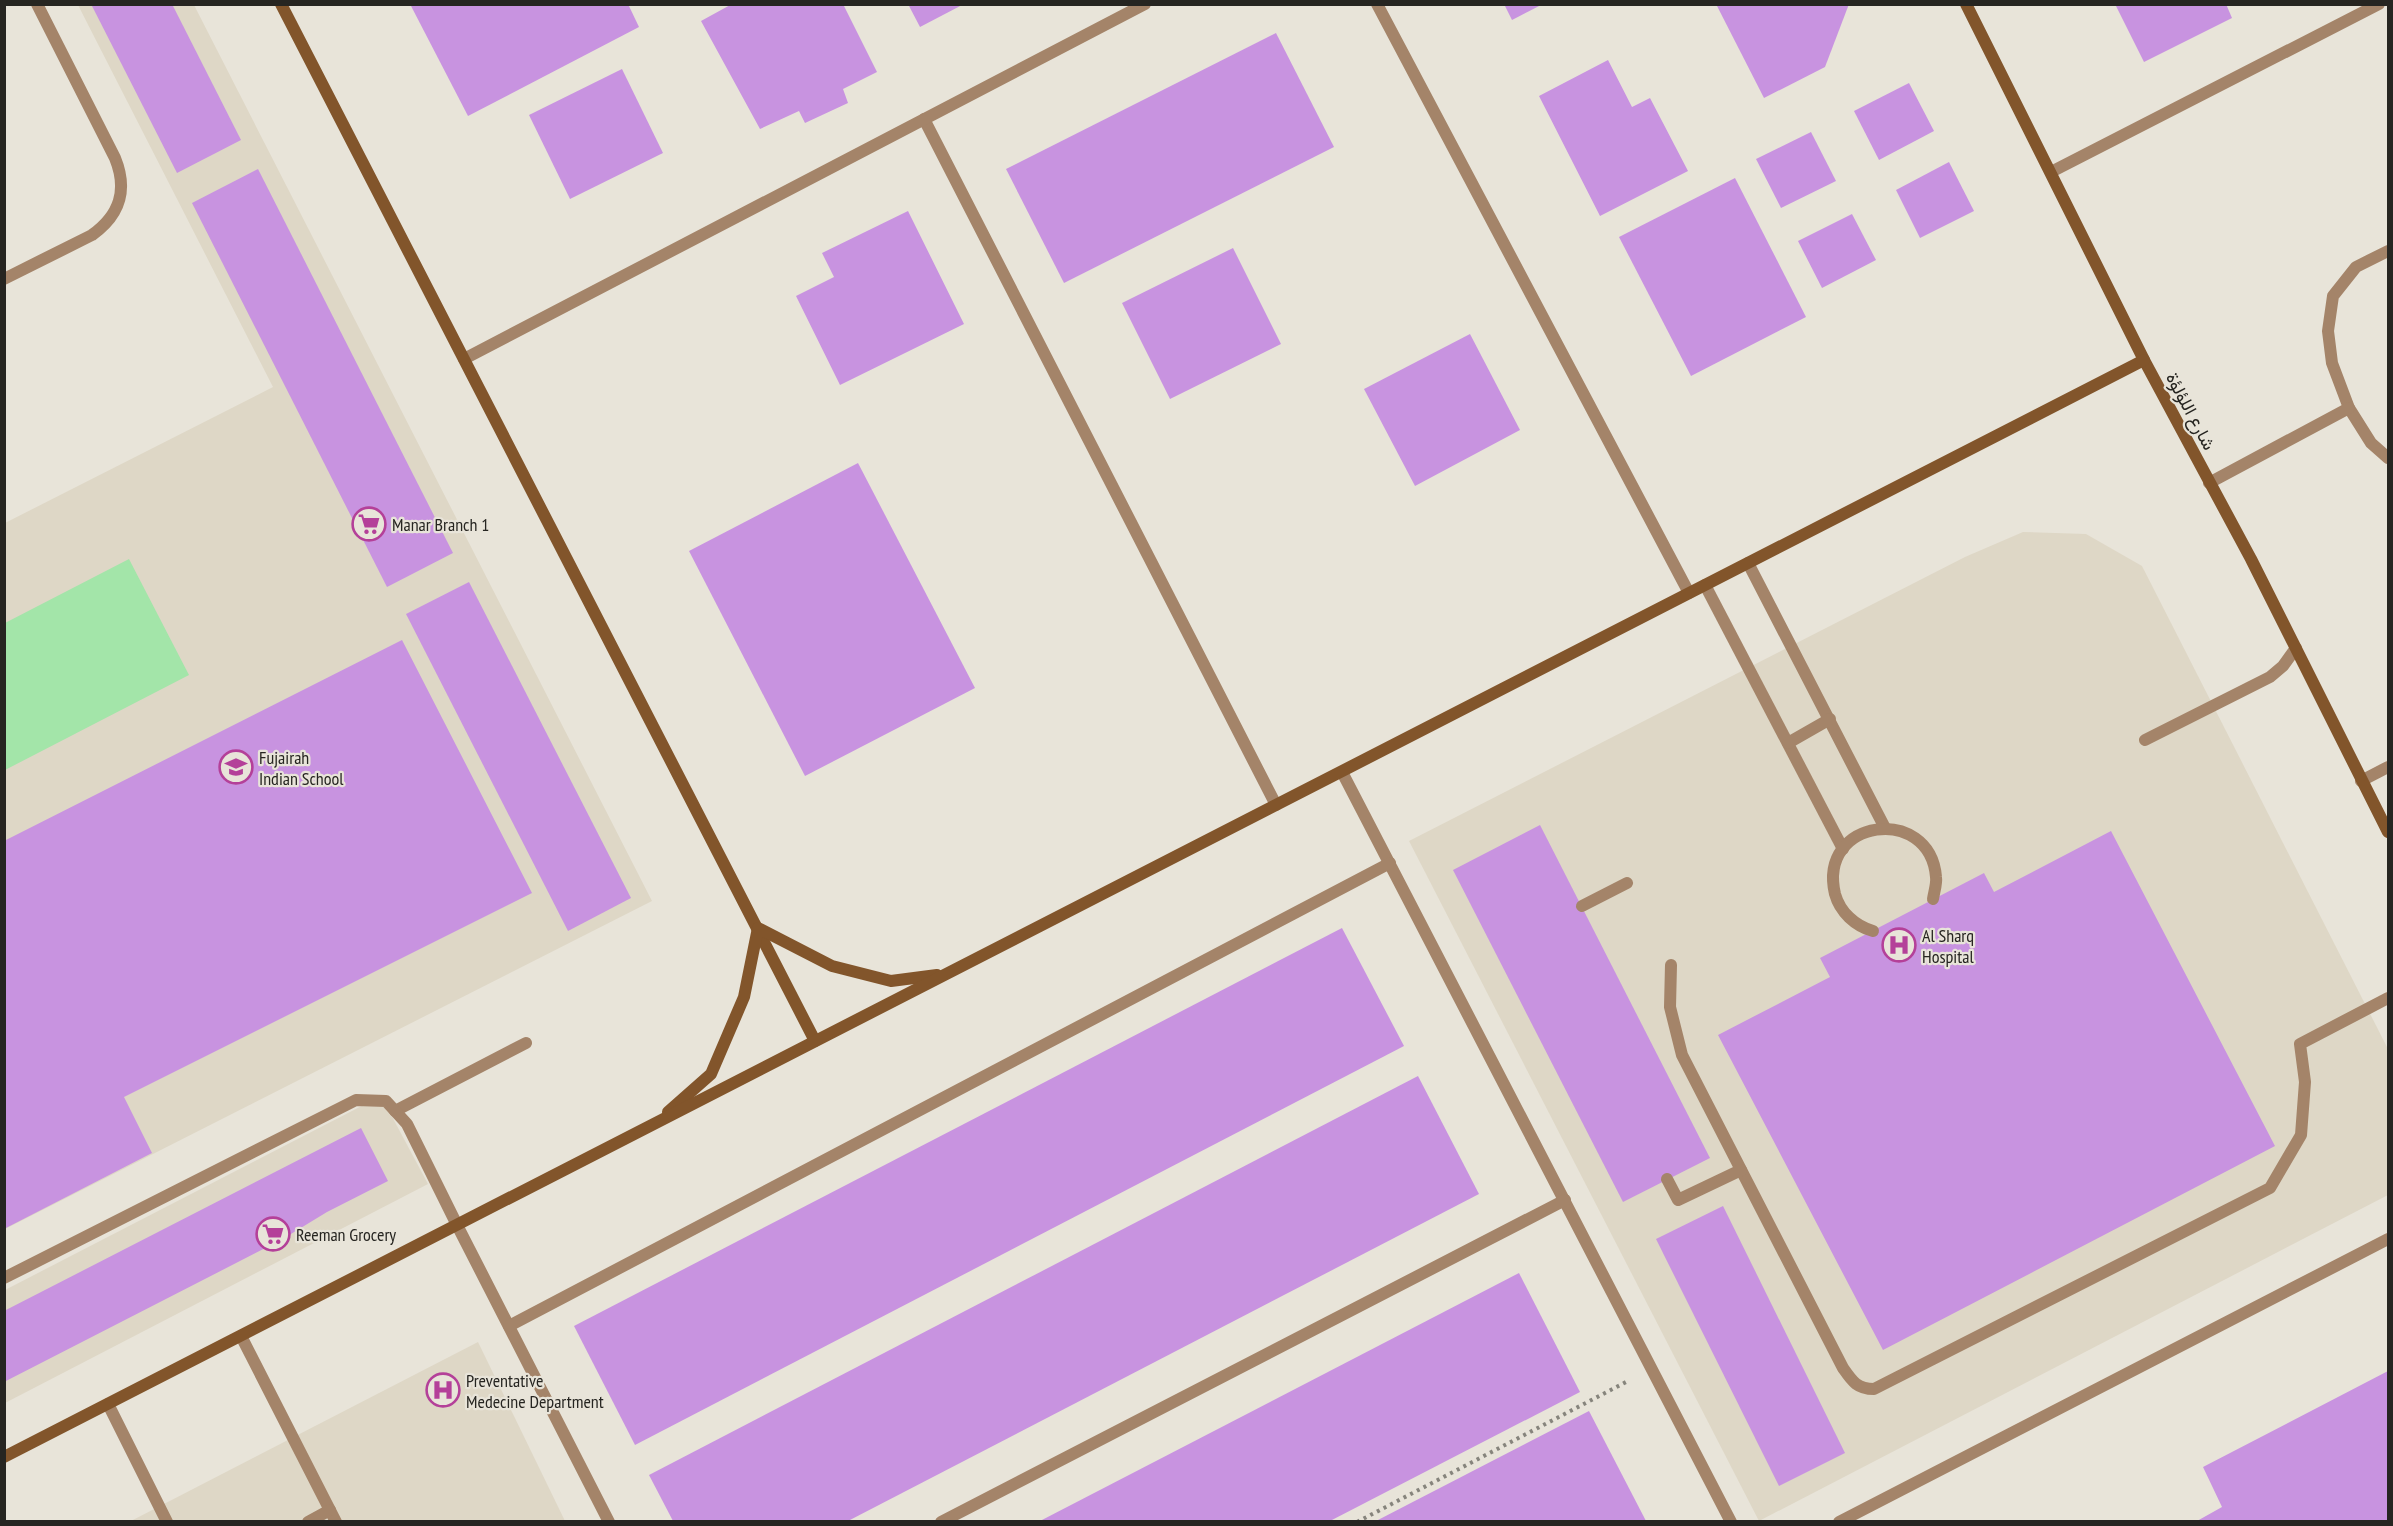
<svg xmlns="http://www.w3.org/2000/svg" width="2393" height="1526" font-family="'PT Sans Narrow',Vazirmatn,sans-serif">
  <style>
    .built { fill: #ded7c6 }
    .green { fill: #a3e5a9 }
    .building { fill: #c893e0 }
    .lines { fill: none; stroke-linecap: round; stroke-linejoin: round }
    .path { stroke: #86847c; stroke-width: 4; stroke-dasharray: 3 4.5; stroke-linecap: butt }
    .lane { stroke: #a48469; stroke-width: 12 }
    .street { stroke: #a48469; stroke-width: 12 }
    .secondary { stroke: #82552b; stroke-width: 12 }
    .labels { text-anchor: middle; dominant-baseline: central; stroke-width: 4.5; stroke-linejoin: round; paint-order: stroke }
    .street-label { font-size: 18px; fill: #262521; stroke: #e8e4d9 }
    .poi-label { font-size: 18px; fill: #262521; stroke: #e8e4d9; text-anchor: start }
  </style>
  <rect width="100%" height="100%" fill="#e8e4d9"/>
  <g class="built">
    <path d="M78 5H194L652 901 5 1229V523L273 387Z"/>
    <path d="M2023 532 2086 534 2142 566 2388 1049V1195L1759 1521 1409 841 1965 557Z"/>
    <path d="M381 1096 428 1184 5 1403V1290Z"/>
    <path d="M478 1342 565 1521 129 1522Z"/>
  </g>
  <path class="green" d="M129 559 189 675 5 770V623Z"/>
  <g class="building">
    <path d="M91 4H172L241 140 177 173Z"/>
    <path d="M410 4H628L639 27 468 116Z"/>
    <path d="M732 4H843L877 72 843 89 848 103 805 123 799 111 760 129 701 21Z"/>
    <path d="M908 4H964L920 27Z"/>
    <path d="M1504 4H1543L1512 20Z"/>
    <path d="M1716 4H1849L1825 67 1764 98Z"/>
    <path d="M2115 4H2226L2232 18 2144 62Z"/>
    <path d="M1276 33 1334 147 1064 283 1006 169Z"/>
    <path d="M1608 60 1632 107 1650 98 1688 171 1600 216 1539 96Z"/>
    <path d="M622 69 663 153 570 199 529 115Z"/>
    <path d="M1909 83 1934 131 1879 160 1854 111Z"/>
    <path d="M1811 132 1836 181 1781 208 1756 159Z"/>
    <path d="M1949 162 1974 211 1920 238 1896 190Z"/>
    <path d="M258 169 453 553 387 587 192 203Z"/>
    <path d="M1735 178 1806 317 1691 376 1619 237Z"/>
    <path d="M908 211 964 324 840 385 796 296 834 277 822 253Z"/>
    <path d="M1852 214 1876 260 1822 288 1798 241Z"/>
    <path d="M1233 248 1281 344 1170 399 1122 303Z"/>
    <path d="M1470 334 1520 430 1415 486 1364 389Z"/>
    <path d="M858 463 975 688 805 776 689 551Z"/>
    <path d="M469 582 631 898 568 931 406 614Z"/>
    <path d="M402 640 532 893 124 1097 152 1153 4 1229V841Z"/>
    <path d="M1540 825 1710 1158 1623 1202 1453 870Z"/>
    <path d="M2111 831 2275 1146 1883 1350 1718 1035 1830 977 1820 958 1984 873 1994 892Z"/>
    <path d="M1342 928 1404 1046 635 1445 574 1326Z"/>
    <path d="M1418 1076 1479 1194 848 1521H673L649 1475Z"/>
    <path d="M361 1128 388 1181 327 1212 281 1240 4 1382V1311Z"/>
    <path d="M1723 1206 1845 1453 1779 1486 1656 1239Z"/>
    <path d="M1519 1273 1580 1392 1330 1521H1040Z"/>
    <path d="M2388 1371V1521H2197L2222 1507 2203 1467Z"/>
    <path d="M1589 1411 1646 1521H1376Z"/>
  </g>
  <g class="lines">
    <path class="path" d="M1357 1522 1628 1381"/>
    <g class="lane">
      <path d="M1748 563 1885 828"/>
      <path d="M1705 585 1843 849"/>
      <path d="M2145 740 2270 677 2283 666 2296 648"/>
      <path d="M1788 743 1830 719"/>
      <path d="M1582 906 1627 883"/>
      <path d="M1873 931C1855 926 1840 912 1835 894 1817 818 1930 804 1936 877 1937 884 1934 892 1933 899"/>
      <path d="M1671 965 1670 1007 1682 1055 1843 1368C1852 1381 1857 1389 1874 1389L2270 1188 2301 1135 2305 1082 2300 1044 2388 998"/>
      <path d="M395 1111 526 1043"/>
      <path d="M1667 1179 1678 1200 1741 1170"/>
      <path d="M4 1278 356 1100 386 1101 407 1124 457 1225"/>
      <path d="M241 1336 336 1522"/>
      <path d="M108 1404 167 1522"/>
      <path d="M308 1522 330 1510"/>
      <path d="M1839 1522 2388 1239"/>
    </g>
    <g class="street">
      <path d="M1377 4 1689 593"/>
      <path d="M924 119 1276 805"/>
      <path d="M2051 172 2379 4"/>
      <path d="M2388 251 2356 267 2333 296 2328 331 2332 363 2349 408 2371 443 2388 458"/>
      <path d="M4 279 92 235C120 215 128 190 115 158L37 4"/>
      <path d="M464 359 1145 4"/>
      <path d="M2209 483 2349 408"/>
      <path d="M1342 772 1731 1522"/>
      <path d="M2361 781 2388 767"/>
      <path d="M457 1225 609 1522"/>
      <path d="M509 1326 1390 863"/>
      <path d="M941 1522 1565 1200"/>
    </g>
    <g class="secondary">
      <path d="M281 4 815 1041"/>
      <path d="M1966 4 2144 360 2251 559 2388 832"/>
      <path d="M668 1112 711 1074 744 997 758 928 832 966 891 981 937 975"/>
      <path d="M4 1457 2144 360"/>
    </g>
  </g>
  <defs>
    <symbol id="supermarket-ring" viewBox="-11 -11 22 22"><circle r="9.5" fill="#e8e4d9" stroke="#b44099" stroke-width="1.5"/><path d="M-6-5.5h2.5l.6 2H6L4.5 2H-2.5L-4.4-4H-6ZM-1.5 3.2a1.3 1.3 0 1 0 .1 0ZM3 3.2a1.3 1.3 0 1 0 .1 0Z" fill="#b44099"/></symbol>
    <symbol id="school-ring" viewBox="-11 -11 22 22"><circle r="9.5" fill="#e8e4d9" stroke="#b44099" stroke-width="1.5"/><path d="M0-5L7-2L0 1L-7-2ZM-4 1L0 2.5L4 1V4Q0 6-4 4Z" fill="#b44099"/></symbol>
    <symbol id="hospital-ring" viewBox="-11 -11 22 22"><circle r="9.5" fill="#e8e4d9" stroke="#b44099" stroke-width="1.5"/><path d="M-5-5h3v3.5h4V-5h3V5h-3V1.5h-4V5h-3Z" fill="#b44099"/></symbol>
  </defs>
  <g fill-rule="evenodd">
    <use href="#supermarket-ring" x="350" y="505" width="38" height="38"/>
    <use href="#school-ring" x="217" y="748" width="38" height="38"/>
    <use href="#hospital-ring" x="1880" y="926" width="38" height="38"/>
    <use href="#supermarket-ring" x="254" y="1215" width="38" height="38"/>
    <use href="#hospital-ring" x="424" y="1371" width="38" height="38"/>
  </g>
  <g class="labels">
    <g class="street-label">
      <text transform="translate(2191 411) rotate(62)">شارع اللؤلؤة</text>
    </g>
    <g class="poi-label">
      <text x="392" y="524">Manar Branch 1</text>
      <text x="259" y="757">Fujairah<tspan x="259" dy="21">Indian School</tspan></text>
      <text x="1922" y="935">Al Sharq<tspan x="1922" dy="21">Hospital</tspan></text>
      <text x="296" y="1234">Reeman Grocery</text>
      <text x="466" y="1380">Preventative<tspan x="466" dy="21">Medecine Department</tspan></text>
    </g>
  </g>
  <rect width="2393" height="1526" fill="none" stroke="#262521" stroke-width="12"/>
</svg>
